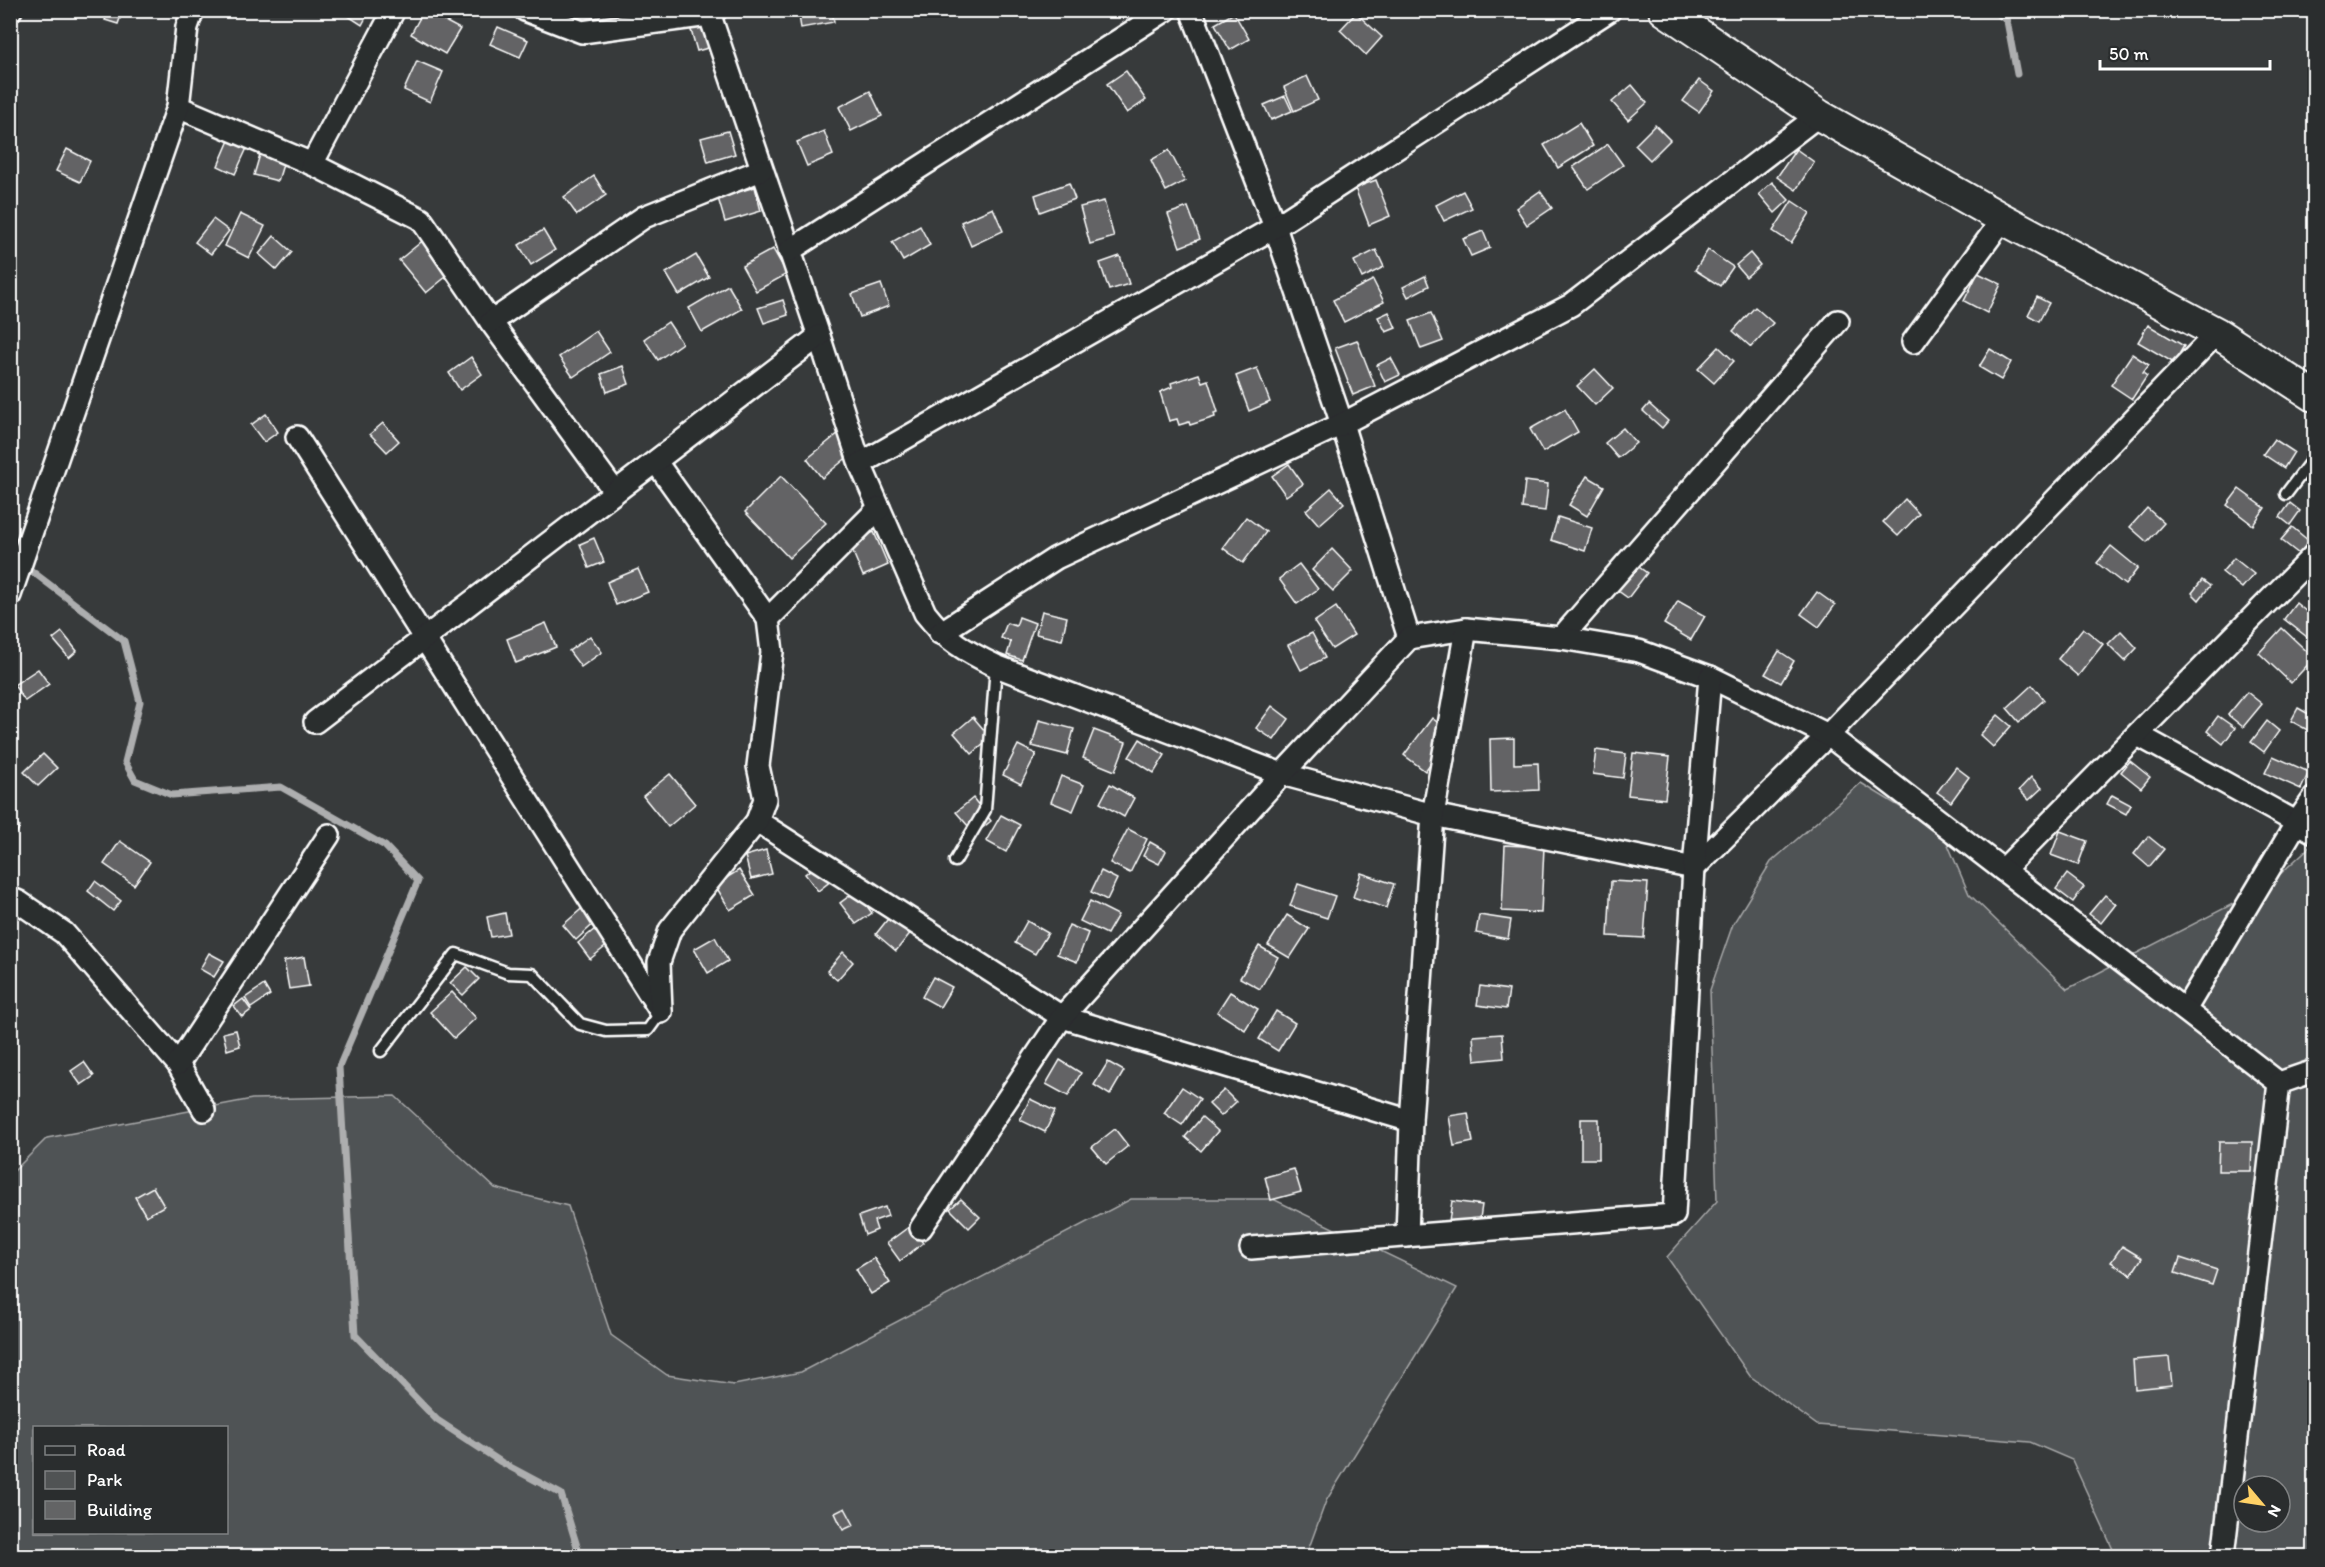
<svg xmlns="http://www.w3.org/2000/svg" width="2325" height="1567" font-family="Itim,sans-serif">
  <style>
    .green { fill: #505354; stroke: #a8a9aa; stroke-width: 1.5; fill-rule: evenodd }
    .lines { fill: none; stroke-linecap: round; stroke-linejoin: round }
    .stream { stroke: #adaeaf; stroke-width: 7 }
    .building { fill: #636465; stroke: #fff; stroke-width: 1.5 }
    .lane-casing { stroke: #fff; stroke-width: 15 }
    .street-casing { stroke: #fff; stroke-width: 26 }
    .secondary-casing { stroke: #fff; stroke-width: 34 }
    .lane { stroke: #2a2d2e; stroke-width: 10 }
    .street { stroke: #2a2d2e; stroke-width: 21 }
    .secondary { stroke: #2a2d2e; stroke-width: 30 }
  </style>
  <rect width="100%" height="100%" fill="#373a3b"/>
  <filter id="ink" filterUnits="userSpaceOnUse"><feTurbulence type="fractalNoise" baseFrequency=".0167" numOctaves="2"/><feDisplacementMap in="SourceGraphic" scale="12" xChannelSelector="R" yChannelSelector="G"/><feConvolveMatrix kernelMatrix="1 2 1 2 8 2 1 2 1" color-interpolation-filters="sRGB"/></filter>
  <g filter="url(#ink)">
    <g class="green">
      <path d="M1861 783 1943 833 1969 894 2067 989 2266 887 2314 843V1556H2116L2072 1460 2030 1442 1817 1425 1750 1376 1667 1257 1717 1201 1710 990 1733 924 1771 862ZM2244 1486H2280V1522H2244Z"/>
      <path d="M395 1096 495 1188 568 1206 611 1335 667 1375 734 1385 801 1372 1131 1199H1273L1457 1288 1326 1501 1306 1556H11V1174L47 1138 252 1099ZM34 1428H226V1532H34Z"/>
    </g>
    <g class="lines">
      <g class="stream">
        <path d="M1994 10 2007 21 2017 74"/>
        <path d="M29 569 124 641 140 702 125 762 135 780 172 795 281 787 385 846 418 881 339 1067 355 1335 437 1420 501 1462 561 1494 580 1556"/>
      </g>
    </g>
    <g class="building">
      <path d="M109 10H123L118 24 105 20Z"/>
      <path d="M339 10H370L362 25Z"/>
      <path d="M424 10 460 29 445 54 411 34Z"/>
      <path d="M798 10H832L834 22 801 28Z"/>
      <path d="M1234 13 1249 39 1230 50 1215 24Z"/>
      <path d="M1356 13 1382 37 1366 55 1340 30Z"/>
      <path d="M710 14 719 45 697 51 688 20Z"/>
      <path d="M498 27 528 40 520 57 490 44Z"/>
      <path d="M417 61 443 72 430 102 404 90Z"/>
      <path d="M1126 71 1146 100 1127 113 1107 84Z"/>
      <path d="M1307 76 1318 100 1294 111 1284 87Z"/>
      <path d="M1699 80 1714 91 1699 112 1683 101Z"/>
      <path d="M1632 85 1647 103 1628 120 1612 102Z"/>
      <path d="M870 91 882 116 851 131 839 107Z"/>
      <path d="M1285 96 1292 111 1271 120 1264 105Z"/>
      <path d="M1579 123 1593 146 1558 168 1544 145Z"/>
      <path d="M1655 125 1670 140 1650 160 1635 145Z"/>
      <path d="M728 131 735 154 708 162 701 138Z"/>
      <path d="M824 131 833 155 807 166 797 142Z"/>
      <path d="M230 138 248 146 235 174 218 166Z"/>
      <path d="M263 144 287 151 278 181 254 175Z"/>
      <path d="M1608 144 1623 165 1588 189 1573 167Z"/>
      <path d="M67 149 90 161 80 182 56 171Z"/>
      <path d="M1796 149 1814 162 1796 190 1777 177Z"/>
      <path d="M1169 150 1185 181 1166 191 1151 160Z"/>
      <path d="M594 176 606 195 577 215 564 197Z"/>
      <path d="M1376 180 1390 216 1369 225 1355 188Z"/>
      <path d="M1772 182 1789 200 1775 213 1759 194Z"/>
      <path d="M1069 183 1075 199 1040 212 1035 195Z"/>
      <path d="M755 187 761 211 725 222 718 198Z"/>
      <path d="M1463 191 1472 208 1444 221 1436 205Z"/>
      <path d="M1540 191 1552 208 1527 225 1516 208Z"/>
      <path d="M1104 201 1114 237 1090 244 1080 207Z"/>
      <path d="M1792 201 1810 213 1791 243 1773 231Z"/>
      <path d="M1188 207 1200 239 1180 247 1168 214Z"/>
      <path d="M993 208 1003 231 971 246 961 222Z"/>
      <path d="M240 214 265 226 249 258 225 246Z"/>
      <path d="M213 219 229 231 211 254 195 242Z"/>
      <path d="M920 226 930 245 903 261 892 242Z"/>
      <path d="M543 230 555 250 531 265 519 245Z"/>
      <path d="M1483 231 1490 248 1471 256 1463 239Z"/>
      <path d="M274 236 292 252 277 270 259 254Z"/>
      <path d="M426 238 452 272 426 293 399 260Z"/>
      <path d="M773 249 787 274 756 291 742 266Z"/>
      <path d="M1376 250 1384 267 1362 278 1354 261Z"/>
      <path d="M1708 250 1733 267 1720 286 1695 270Z"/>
      <path d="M1750 253 1760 265 1746 277 1736 265Z"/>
      <path d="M696 255 709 277 679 295 666 273Z"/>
      <path d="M1120 256 1129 284 1109 290 1100 263Z"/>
      <path d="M1978 273 2001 284 1987 313 1964 301Z"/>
      <path d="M1425 276 1429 286 1408 297 1403 287Z"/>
      <path d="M1373 280 1384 302 1344 322 1333 300Z"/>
      <path d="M881 284 889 306 860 317 852 294Z"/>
      <path d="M728 285 742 309 702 332 689 308Z"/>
      <path d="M2037 297 2049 303 2039 321 2028 315Z"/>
      <path d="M783 300 788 315 764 323 758 308Z"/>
      <path d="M1755 307 1773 323 1751 347 1733 331Z"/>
      <path d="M1389 312 1396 328 1386 332 1378 317Z"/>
      <path d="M1431 313 1443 341 1421 349 1410 321Z"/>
      <path d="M668 322 682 343 658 360 644 339Z"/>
      <path d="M2148 325 2184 346 2174 363 2138 342Z"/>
      <path d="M596 331 610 352 573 377 559 357Z"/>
      <path d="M1357 340 1375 386 1353 395 1335 348Z"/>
      <path d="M1719 347 1734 361 1714 383 1698 369Z"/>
      <path d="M1990 349 2011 362 2001 380 1979 367Z"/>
      <path d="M2132 354 2149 365 2143 373 2147 376 2132 399 2111 385Z"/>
      <path d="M471 357 482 374 460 390 449 373Z"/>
      <path d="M1391 358 1400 375 1385 382 1377 365Z"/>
      <path d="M623 366 629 384 607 392 601 374Z"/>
      <path d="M1257 368 1270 402 1249 411 1236 376Z"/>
      <path d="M1595 369 1613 388 1595 405 1577 386Z"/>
      <path d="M1199 374 1202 382 1208 380 1218 412 1214 413 1215 417 1190 425 1189 422 1179 425 1177 419 1169 421 1160 392 1172 387 1171 383Z"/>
      <path d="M1649 404 1668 421 1662 428 1643 411Z"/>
      <path d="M1565 409 1578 432 1543 452 1530 429Z"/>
      <path d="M266 414 278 432 264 442 251 425Z"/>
      <path d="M383 423 399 441 387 452 370 434Z"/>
      <path d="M1623 428 1636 443 1618 458 1605 443Z"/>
      <path d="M840 432 855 451 822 478 807 459Z"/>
      <path d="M2274 439 2294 452 2284 468 2263 454Z"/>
      <path d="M1289 464 1303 484 1286 496 1272 476Z"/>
      <path d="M781 476 826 523 789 558 745 512Z"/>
      <path d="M1587 476 1604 486 1587 516 1569 505Z"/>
      <path d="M1525 481 1548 484 1545 511 1522 508Z"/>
      <path d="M1331 488 1344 503 1319 525 1306 510Z"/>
      <path d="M2239 489 2265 508 2253 525 2227 505Z"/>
      <path d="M1905 499 1919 514 1898 536 1883 522Z"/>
      <path d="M2290 503 2300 511 2290 525 2280 517Z"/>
      <path d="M2147 508 2164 523 2147 542 2130 527Z"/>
      <path d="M1246 517 1266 532 1243 563 1223 548Z"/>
      <path d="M1558 517 1592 528 1585 551 1551 540Z"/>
      <path d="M2292 527 2309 541 2299 554 2281 540Z"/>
      <path d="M874 532 888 565 863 576 849 543Z"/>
      <path d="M594 538 604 562 589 568 580 544Z"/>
      <path d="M2111 546 2138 568 2125 585 2097 563Z"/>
      <path d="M1332 549 1353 571 1333 591 1312 570Z"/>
      <path d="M2234 558 2254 574 2242 588 2222 572Z"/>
      <path d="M1629 560 1647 573 1628 598 1610 585Z"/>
      <path d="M1299 564 1318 589 1297 604 1279 579Z"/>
      <path d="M638 569 648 592 616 605 607 582Z"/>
      <path d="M2202 580 2210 586 2199 600 2192 593Z"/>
      <path d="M1817 592 1835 605 1819 627 1801 614Z"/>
      <path d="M1678 601 1705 616 1691 640 1664 624Z"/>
      <path d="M2296 603 2314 618V628L2307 637 2284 619Z"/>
      <path d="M1336 607 1354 635 1332 649 1314 622Z"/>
      <path d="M1042 611 1067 617 1062 640 1036 634Z"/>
      <path d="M1019 617 1035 623 1022 660 1007 655 1011 642 1001 638 1007 623 1016 626Z"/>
      <path d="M546 623 556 647 516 663 507 639Z"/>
      <path d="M2083 628 2103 644 2078 676 2058 659Z"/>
      <path d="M2282 628 2314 658 2291 683 2259 653Z"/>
      <path d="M2121 631 2137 648 2125 661 2108 644Z"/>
      <path d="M62 632 77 651 69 658 53 639Z"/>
      <path d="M1312 633 1325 658 1301 670 1288 645Z"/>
      <path d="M590 636 602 652 581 667 569 651Z"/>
      <path d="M1779 651 1794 661 1781 683 1765 674Z"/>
      <path d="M38 669 49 684 25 701 14 685Z"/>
      <path d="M2032 685 2044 700 2019 722 2007 708Z"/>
      <path d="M2247 692 2262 704 2243 727 2228 715Z"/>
      <path d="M1272 706 1289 719 1274 740 1256 728Z"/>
      <path d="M2298 708 2314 717 2313 733 2291 721Z"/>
      <path d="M1998 715 2011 726 1993 747 1980 735Z"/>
      <path d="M2218 716 2235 728 2223 744 2207 731Z"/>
      <path d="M973 717 991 738 972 754 954 733Z"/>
      <path d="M1432 718 1452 734 1425 771 1404 755Z"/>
      <path d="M1039 720 1074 729 1067 755 1032 746Z"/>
      <path d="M2267 721 2279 731 2264 752 2251 742Z"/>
      <path d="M1094 730 1126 742 1115 771 1083 758Z"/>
      <path d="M1514 738V764L1538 763 1539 790 1491 792 1490 739Z"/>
      <path d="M1140 739 1165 755 1154 773 1129 757Z"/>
      <path d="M1018 745 1036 754 1021 784 1003 775Z"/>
      <path d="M1596 750 1626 754 1623 778 1593 774Z"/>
      <path d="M1633 753 1670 757 1665 799 1628 795Z"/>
      <path d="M43 754 57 768 38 786 24 772Z"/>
      <path d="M2273 756 2309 772 2301 789 2265 773Z"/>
      <path d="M2130 761 2150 777 2141 788 2121 772Z"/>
      <path d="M1956 767 1969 777 1951 802 1937 792Z"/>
      <path d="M670 774 695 804 668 827 643 796Z"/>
      <path d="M1061 776 1084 785 1073 811 1051 802Z"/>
      <path d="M2031 777 2042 788 2029 800 2019 790Z"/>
      <path d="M1110 784 1134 798 1124 817 1100 803Z"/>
      <path d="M2112 795 2131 805 2126 814 2107 804Z"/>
      <path d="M973 798 991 821 975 834 956 812Z"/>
      <path d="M1001 815 1020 825 1006 852 986 841Z"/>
      <path d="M10 822 20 827 10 844Z"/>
      <path d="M1128 829 1147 839 1130 873 1110 863Z"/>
      <path d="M2060 831 2087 841 2078 865 2051 855Z"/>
      <path d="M2148 836 2164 849 2149 867 2134 854Z"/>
      <path d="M120 841 150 862 134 885 104 864Z"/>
      <path d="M1150 842 1166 851 1159 864 1143 856Z"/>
      <path d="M1505 845 1544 847 1541 913 1502 911Z"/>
      <path d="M766 850 772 874 751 879 745 856Z"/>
      <path d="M823 860 836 877 818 891 805 874Z"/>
      <path d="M739 870 755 895 730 910 715 885Z"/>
      <path d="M1101 871 1117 879 1107 900 1091 892Z"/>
      <path d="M1361 873 1394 884 1386 908 1353 897Z"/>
      <path d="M2067 874 2084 887 2073 902 2056 889Z"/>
      <path d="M95 881 121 901 113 911 88 891Z"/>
      <path d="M1611 881 1648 883 1644 938 1608 936Z"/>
      <path d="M1298 884 1335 896 1327 918 1290 906Z"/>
      <path d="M856 891 872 913 856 924 840 903Z"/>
      <path d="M2105 895 2116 904 2101 923 2089 914Z"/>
      <path d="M1090 901 1118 915 1107 934 1080 921Z"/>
      <path d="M587 904 600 918 576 940 563 925Z"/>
      <path d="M505 913 509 934 491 937 487 917Z"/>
      <path d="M891 915 912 931 896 951 876 934Z"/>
      <path d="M1287 915 1309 929 1290 958 1268 945Z"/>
      <path d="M1479 915 1511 920 1508 939 1476 933Z"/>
      <path d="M1027 921 1048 933 1035 954 1015 943Z"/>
      <path d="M601 924 614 940 590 959 578 943Z"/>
      <path d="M1069 925 1088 933 1077 962 1057 954Z"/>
      <path d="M715 937 728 961 708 973 694 949Z"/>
      <path d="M1259 946 1278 957 1260 989 1240 978Z"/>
      <path d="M843 952 853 962 837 980 827 971Z"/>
      <path d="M209 953 224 961 214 977 200 969Z"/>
      <path d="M304 957 309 986 289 989 284 961Z"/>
      <path d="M467 967 479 979 463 995 450 983Z"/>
      <path d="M933 977 952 987 940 1007 922 997Z"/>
      <path d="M264 985 270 995 251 1008 245 998Z"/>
      <path d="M1480 986 1509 990 1506 1009 1477 1005Z"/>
      <path d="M452 992 476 1018 454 1038 430 1012Z"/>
      <path d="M1230 992 1258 1009 1245 1030 1217 1012Z"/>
      <path d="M243 999 251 1010 242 1017 234 1006Z"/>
      <path d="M1276 1011 1295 1023 1278 1051 1259 1039Z"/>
      <path d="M236 1030 240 1046 227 1050 223 1033Z"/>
      <path d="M1502 1034 1504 1058 1475 1061 1473 1036Z"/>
      <path d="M1060 1060 1081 1073 1068 1096 1046 1084Z"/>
      <path d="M84 1062 94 1076 81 1085 71 1071Z"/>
      <path d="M1108 1062 1124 1071 1110 1095 1094 1085Z"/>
      <path d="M1182 1087 1200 1099 1182 1125 1164 1113Z"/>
      <path d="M1224 1090 1236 1102 1221 1116 1209 1104Z"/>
      <path d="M1030 1099 1055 1111 1045 1132 1020 1120Z"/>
      <path d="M1468 1113 1473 1142 1454 1146 1449 1116Z"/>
      <path d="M1202 1117 1218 1131 1201 1151 1185 1137Z"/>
      <rect x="1581" y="1119" width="18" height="40"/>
      <path d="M1115 1129 1128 1146 1106 1164 1092 1147Z"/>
      <path d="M2219 1142H2252L2251 1171H2218Z"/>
      <path d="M1294 1169 1301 1192 1271 1200 1265 1177Z"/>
      <path d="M153 1187 164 1206 146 1216 135 1197Z"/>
      <path d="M961 1199 980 1217 969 1228 950 1209Z"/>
      <path d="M1452 1201 1482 1205 1479 1225 1449 1221Z"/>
      <path d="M885 1207 888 1216 874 1221 877 1230 865 1235 859 1216Z"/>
      <path d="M910 1226 923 1243 900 1261 887 1243Z"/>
      <path d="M2122 1246 2142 1258 2131 1275 2111 1262Z"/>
      <path d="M874 1258 890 1283 871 1294 856 1269Z"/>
      <path d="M2180 1258 2217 1270 2212 1285 2175 1273Z"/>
      <path d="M2169 1357 2172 1385 2135 1389 2133 1360Z"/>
      <path d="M845 1508 854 1525 843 1530 835 1513Z"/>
    </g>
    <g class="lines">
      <defs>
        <g id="lane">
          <path d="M2286 494 2314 457"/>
          <path d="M955 861 985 810 996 666"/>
          <path d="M381 1051 456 954 508 973 532 974 580 1024 606 1031 648 1030 661 1012"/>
        </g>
        <g id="street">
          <path d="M525 10 582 32 709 15 716 10"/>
          <path d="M708 10 819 336 860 464 925 613C946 640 965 651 996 666L1282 774 1433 815 1694 868 1828 735 2217 333"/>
          <path d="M1191 10 1275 227 1342 424 1409 638"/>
          <path d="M10 11 11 10"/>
          <path d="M178 107 312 164 421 219 491 322 615 492"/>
          <path d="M312 164 394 10"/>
          <path d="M789 251 1166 10"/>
          <path d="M491 322 644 217 761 170"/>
          <path d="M1913 342 2003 219"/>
          <path d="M297 437 661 1012"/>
          <path d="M656 462 768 619"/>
          <path d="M860 464 1275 227 1610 10"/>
          <path d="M10 595 178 107 187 27 193 10"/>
          <path d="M940 633 1056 558 1342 424 1571 305 1819 115"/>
          <path d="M1561 638 1838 321"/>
          <path d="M315 722 819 336"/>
          <path d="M2138 735 2314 832"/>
          <path d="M757 821 1062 1017 1411 1121"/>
          <path d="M2003 870 2314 555"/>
          <path d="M10 898 19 902 64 933 178 1064 204 1110"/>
          <path d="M2185 1010 2297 822 2314 798"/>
          <path d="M661 1011 659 962 670 930 757 821 765 799 758 766 772 652 768 619 879 508"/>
          <path d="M178 1064 329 835"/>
          <path d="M921 1228 1062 1017 1282 774 1409 638 1466 629 1561 638 1639 651 1710 677 1828 735 2279 1083 2314 1071"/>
          <path d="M1407 1236 1411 1121 1433 815 1466 629"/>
          <path d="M1251 1248 1674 1215 1694 868 1710 677"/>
          <path d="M2223 1556 2279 1083"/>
        </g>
        <path id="secondary" d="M1664 10 1819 115 2003 219 2217 333 2314 396"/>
      </defs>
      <use href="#lane" class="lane-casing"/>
      <use href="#street" class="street-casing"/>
      <use href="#secondary" class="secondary-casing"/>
      <use href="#lane" class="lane"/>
      <use href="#street" class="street"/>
      <use href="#secondary" class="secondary"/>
    </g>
  </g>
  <rect width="2325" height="1567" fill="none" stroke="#2a2d2e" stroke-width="36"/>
  <rect x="18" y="18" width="2289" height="1531" fill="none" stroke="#fff" stroke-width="2" filter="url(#ink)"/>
  <rect x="33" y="1426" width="195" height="108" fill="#2a2d2e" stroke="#7f8182" stroke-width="1.5"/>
  <rect x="45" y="1446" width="30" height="9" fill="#2a2d2e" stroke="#7f8182" stroke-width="1.5"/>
  <text x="87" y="1456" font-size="18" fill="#ffffff">Road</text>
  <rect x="45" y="1471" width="30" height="18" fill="#505354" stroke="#7f8182" stroke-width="1.5"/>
  <text x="87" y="1486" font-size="18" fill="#ffffff">Park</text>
  <rect x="45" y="1501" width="30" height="18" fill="#636465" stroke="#7f8182" stroke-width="1.5"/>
  <text x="87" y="1516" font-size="18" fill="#ffffff">Building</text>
  <g transform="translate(2262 1504) rotate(119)"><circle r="28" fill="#2a2d2e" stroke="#7f8182" stroke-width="1.5"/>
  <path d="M0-4.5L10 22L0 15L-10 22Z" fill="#ffd166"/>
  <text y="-9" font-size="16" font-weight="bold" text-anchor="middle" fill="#ffffff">N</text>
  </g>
  <path d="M2100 60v9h170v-9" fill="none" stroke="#ffffff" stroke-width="3"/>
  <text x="2109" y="60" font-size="18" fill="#ffffff" stroke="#2a2d2e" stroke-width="4.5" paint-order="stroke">50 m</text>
</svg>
